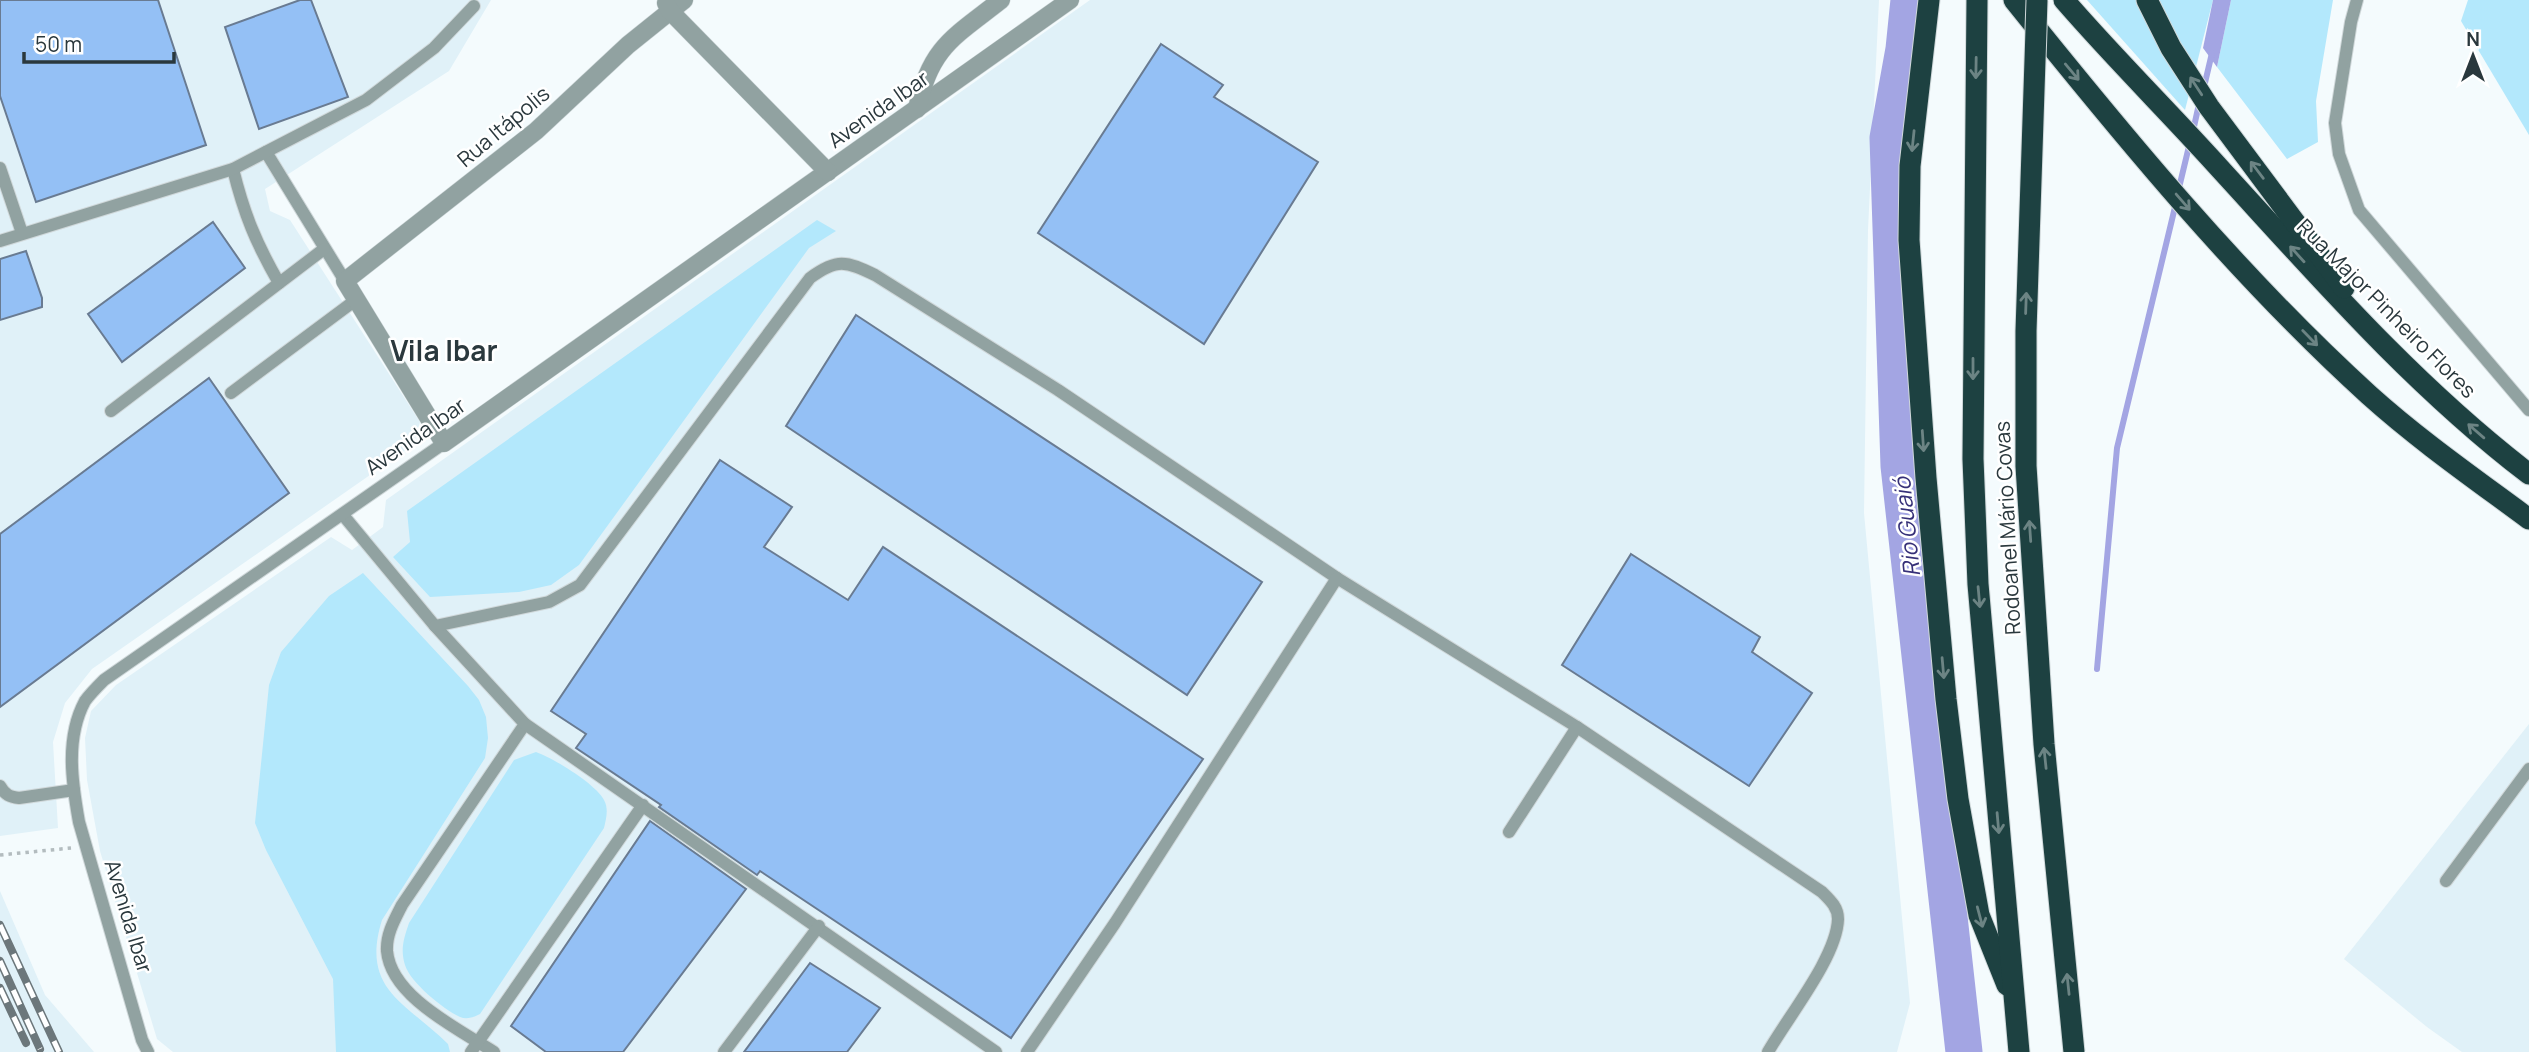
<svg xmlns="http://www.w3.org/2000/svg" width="2529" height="1052" font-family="Manrope,sans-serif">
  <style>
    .built { fill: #e0f1f8 }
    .green { fill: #b3e8fc }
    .water { fill: #a3a5e3 }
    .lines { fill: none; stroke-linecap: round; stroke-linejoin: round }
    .stream { stroke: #a3a5e3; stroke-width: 6 }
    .river { stroke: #a3a5e3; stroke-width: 37 }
    .building { fill: #94c0f5; stroke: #697b92; stroke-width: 2 }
    .lane-casing { stroke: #d0d8da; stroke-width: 14 }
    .street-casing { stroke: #d0d8da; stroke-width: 19 }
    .highway-casing { stroke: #d0d8da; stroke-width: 23 }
    .path { stroke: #b3bcbf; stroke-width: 3.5; stroke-dasharray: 3.5 5; stroke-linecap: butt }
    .lane { stroke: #91a2a1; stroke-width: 12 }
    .street { stroke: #91a2a1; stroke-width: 18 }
    .highway { stroke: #1d4141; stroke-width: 21 }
    .rail-casing { stroke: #6c777b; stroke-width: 8 }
    .rail { stroke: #fff; stroke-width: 5; stroke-dasharray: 16; stroke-linecap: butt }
    .highway-bridge-casing { stroke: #d0d8da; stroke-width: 23; stroke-linecap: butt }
    .highway-bridge { stroke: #1d4141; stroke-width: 21 }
    .oneway { stroke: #6c8484 }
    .labels { text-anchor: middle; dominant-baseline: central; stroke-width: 5; stroke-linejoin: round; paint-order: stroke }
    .street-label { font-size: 21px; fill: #2a383d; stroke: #fff }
    .water-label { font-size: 23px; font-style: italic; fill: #363078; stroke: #fff }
    .district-label { font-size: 28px; font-weight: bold; fill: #2a383d; stroke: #fff }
  </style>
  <rect width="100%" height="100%" fill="#f4fbfd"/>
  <g class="built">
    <path d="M0 0H491L449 71 265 189 270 211 290 220 420 422 413 445 92 669 65 703 53 742 58 828 0 836Z"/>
    <path d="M1090 0H1879L1868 230 1864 513 1910 1003 1897 1052H173L157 1039 100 851 87 780 85 738 91 711 116 685 331 537 352 550 383 527 386 500Z"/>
    <path d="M2529 724V1052H2462L2427 1027 2344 959Z"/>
    <path d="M0 891 45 995 94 1052H0Z"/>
  </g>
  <g class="green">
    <path d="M2087 0H2213L2185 110Z"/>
    <path d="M2231 0H2333L2316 101 2318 142 2287 159 2217 67Z"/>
    <path d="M2468 0H2529V135L2461 21Z"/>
    <path d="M817 220 836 231 809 248 579 565 551 585 519 592 430 597 393 557 410 542 407 511Z"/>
    <path d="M363 573 468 686 479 700 486 717 488 738 485 758 382 920C360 990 407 1003 448 1044L450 1052H336L333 979 266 850 255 823 269 685 281 652 329 596Z"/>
    <path d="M536 752C553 758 596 784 604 800 609 809 606 819 604 828L480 1014C474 1017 467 1020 460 1017 443 1009 410 982 405 965 400 949 404 938 409 923L514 760Z"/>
  </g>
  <path class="water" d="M2213 0H2231L2217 67 2203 48Z"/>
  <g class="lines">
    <g class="stream">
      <path d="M2204 87 2212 53"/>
      <path d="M2193 131 2199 104"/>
      <path d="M2178 192 2190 142"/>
      <path d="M2097 669 2117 448 2176 203"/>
    </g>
    <path class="river" d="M1909 0 1904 49 1888 138 1899 466 1964 1052"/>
  </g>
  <g class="building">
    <path d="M0 0H158L206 145 36 202 0 96Z"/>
    <path d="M300 0H311L348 97 259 129 225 27Z"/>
    <path d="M1161 44 1223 85 1214 97 1318 162 1204 344 1038 233Z"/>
    <path d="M213 222 245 268 122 362 88 314Z"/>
    <path d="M26 251 42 298V307L0 320V259Z"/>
    <path d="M856 315 1262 582 1187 695 786 426Z"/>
    <path d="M209 378 289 493 0 707V534Z"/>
    <path d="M720 460 792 507 764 547 848 600 883 547 1203 759 1011 1038 760 871 757 875 659 807 661 805 576 748 586 734 551 711Z"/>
    <path d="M1631 554 1760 637 1752 652 1812 693 1749 786 1562 665Z"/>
    <path d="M650 821 746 889 623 1052H546L511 1026Z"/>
    <path d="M810 963 880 1008 847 1052H744Z"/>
  </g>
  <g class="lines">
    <defs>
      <g id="lane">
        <path d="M2357 0 2351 22 2335 123 2339 154 2359 210 2529 410"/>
        <path d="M266 152 345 281"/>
        <path d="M0 168 22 233"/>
        <path d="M233 169C244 214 256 243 279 283"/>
        <path d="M0 241 233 169 366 100 434 48 474 6"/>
        <path d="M231 393 357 299"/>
        <path d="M111 411 324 249"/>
        <path d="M343 515 435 626 525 724 402 905C395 919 386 934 387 951 391 997 459 1029 494 1052"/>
        <path d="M435 626 549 602 580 585 810 278C837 258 846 261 875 275L1058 390 1337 578 1577 727 1822 892C1830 900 1838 907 1838 919 1837 957 1787 1018 1768 1052"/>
        <path d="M525 724 996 1052"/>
        <path d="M0 786C5 795 10 797 19 798L74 790"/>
        <path d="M1509 832 1577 727"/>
        <path d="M2446 881 2529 769"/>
        <path d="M148 1052 142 1040 79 822C72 783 65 738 85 701 90 694 97 687 104 680L444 443"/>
        <path d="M471 1052 643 805"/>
        <path d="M724 1052 819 926"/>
        <path d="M1027 1052 1115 923 1337 578"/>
      </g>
      <g id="street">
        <path d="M684 0 628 45 536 131 345 281 444 443 1070 0"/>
        <path d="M666 3 670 11 828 172"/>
        <path d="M917 109C930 47 954 37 1001 0"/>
      </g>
      <g id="highway">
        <path d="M1929 0 1910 166 1909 240 1926 478 1946 699 1958 799 1979 915 2007 985"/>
        <path d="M1977 0 1973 459 1978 584 2019 1052"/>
        <path d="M2014 0C2124 137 2239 277 2369 395 2419 440 2475 479 2529 519"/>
        <path d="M2064 0C2115 59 2171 114 2223 172 2320 278 2414 386 2529 474"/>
        <path d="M2147 0 2171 48 2209 107 2344 288"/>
      </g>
    </defs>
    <use href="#lane" class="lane-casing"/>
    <use href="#street" class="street-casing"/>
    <use href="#highway" class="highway-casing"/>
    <path class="path" d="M0 855 71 848"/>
    <use href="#lane" class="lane"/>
    <use href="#street" class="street"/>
    <use href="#highway" class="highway"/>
    <defs>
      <g id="rail">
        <path d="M0 925 59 1052"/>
        <path d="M0 961 40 1049"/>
        <path d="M0 988 26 1043"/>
      </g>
    </defs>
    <use href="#rail" class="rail-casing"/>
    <use href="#rail" class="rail"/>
    <defs>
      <path id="highway-bridge" d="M2037 0 2026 331V466L2044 744 2074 1052"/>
    </defs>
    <use href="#highway-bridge" class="highway-bridge-casing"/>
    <use href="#highway-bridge" class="highway-bridge"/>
  </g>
  <defs><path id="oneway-shaft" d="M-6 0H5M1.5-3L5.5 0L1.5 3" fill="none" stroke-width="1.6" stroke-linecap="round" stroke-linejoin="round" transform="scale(1.75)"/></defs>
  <g class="oneway">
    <use href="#oneway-shaft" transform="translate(1976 68) rotate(91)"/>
    <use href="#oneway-shaft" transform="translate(2072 72) rotate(50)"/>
    <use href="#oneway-shaft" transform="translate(2196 86) rotate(-123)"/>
    <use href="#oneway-shaft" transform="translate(1913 141) rotate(96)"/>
    <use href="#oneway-shaft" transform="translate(2257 170) rotate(-127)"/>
    <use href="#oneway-shaft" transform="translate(2183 202) rotate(49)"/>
    <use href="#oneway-shaft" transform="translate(2297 254) rotate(-132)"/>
    <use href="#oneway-shaft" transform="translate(2026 303) rotate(-88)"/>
    <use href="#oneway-shaft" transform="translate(2310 338) rotate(46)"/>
    <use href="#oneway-shaft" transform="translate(1973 369) rotate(90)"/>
    <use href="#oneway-shaft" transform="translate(2476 431) rotate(-139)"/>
    <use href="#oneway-shaft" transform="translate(1923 441) rotate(86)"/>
    <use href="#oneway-shaft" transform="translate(2030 531) rotate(-94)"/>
    <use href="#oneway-shaft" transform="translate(1979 597) rotate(85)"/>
    <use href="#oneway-shaft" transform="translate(1943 668) rotate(85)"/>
    <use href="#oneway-shaft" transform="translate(2045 758) rotate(-96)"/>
    <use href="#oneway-shaft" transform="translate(1998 823) rotate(85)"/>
    <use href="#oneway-shaft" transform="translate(1980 917) rotate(75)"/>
    <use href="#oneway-shaft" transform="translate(2068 984) rotate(-96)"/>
  </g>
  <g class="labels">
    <g class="street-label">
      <text transform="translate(878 109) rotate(-35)">Avenida Ibar</text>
      <text transform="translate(503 126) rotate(-40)">Rua Itápolis</text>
      <text transform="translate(2387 308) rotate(45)">Rua Major Pinheiro Flores</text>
      <text transform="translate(415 436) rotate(-35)">Avenida Ibar</text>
      <text transform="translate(2007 528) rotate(-93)">Rodoanel Mário Covas</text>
      <text transform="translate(129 916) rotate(73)">Avenida Ibar</text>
    </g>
    <g class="water-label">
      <text transform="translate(1906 527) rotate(-96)">Rio Guaió</text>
    </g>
    <g class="district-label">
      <text x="444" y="350">Vila Ibar</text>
    </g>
  </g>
  <g transform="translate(2473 56)" stroke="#ffffff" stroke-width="5" paint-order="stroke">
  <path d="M0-5L12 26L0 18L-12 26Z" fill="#2a383d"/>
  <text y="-10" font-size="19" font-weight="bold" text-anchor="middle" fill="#2a383d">N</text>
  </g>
  <path d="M24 52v10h150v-10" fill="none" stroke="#2a383d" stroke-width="3.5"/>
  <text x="35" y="52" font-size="21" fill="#2a383d" stroke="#ffffff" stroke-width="5" paint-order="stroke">50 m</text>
</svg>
